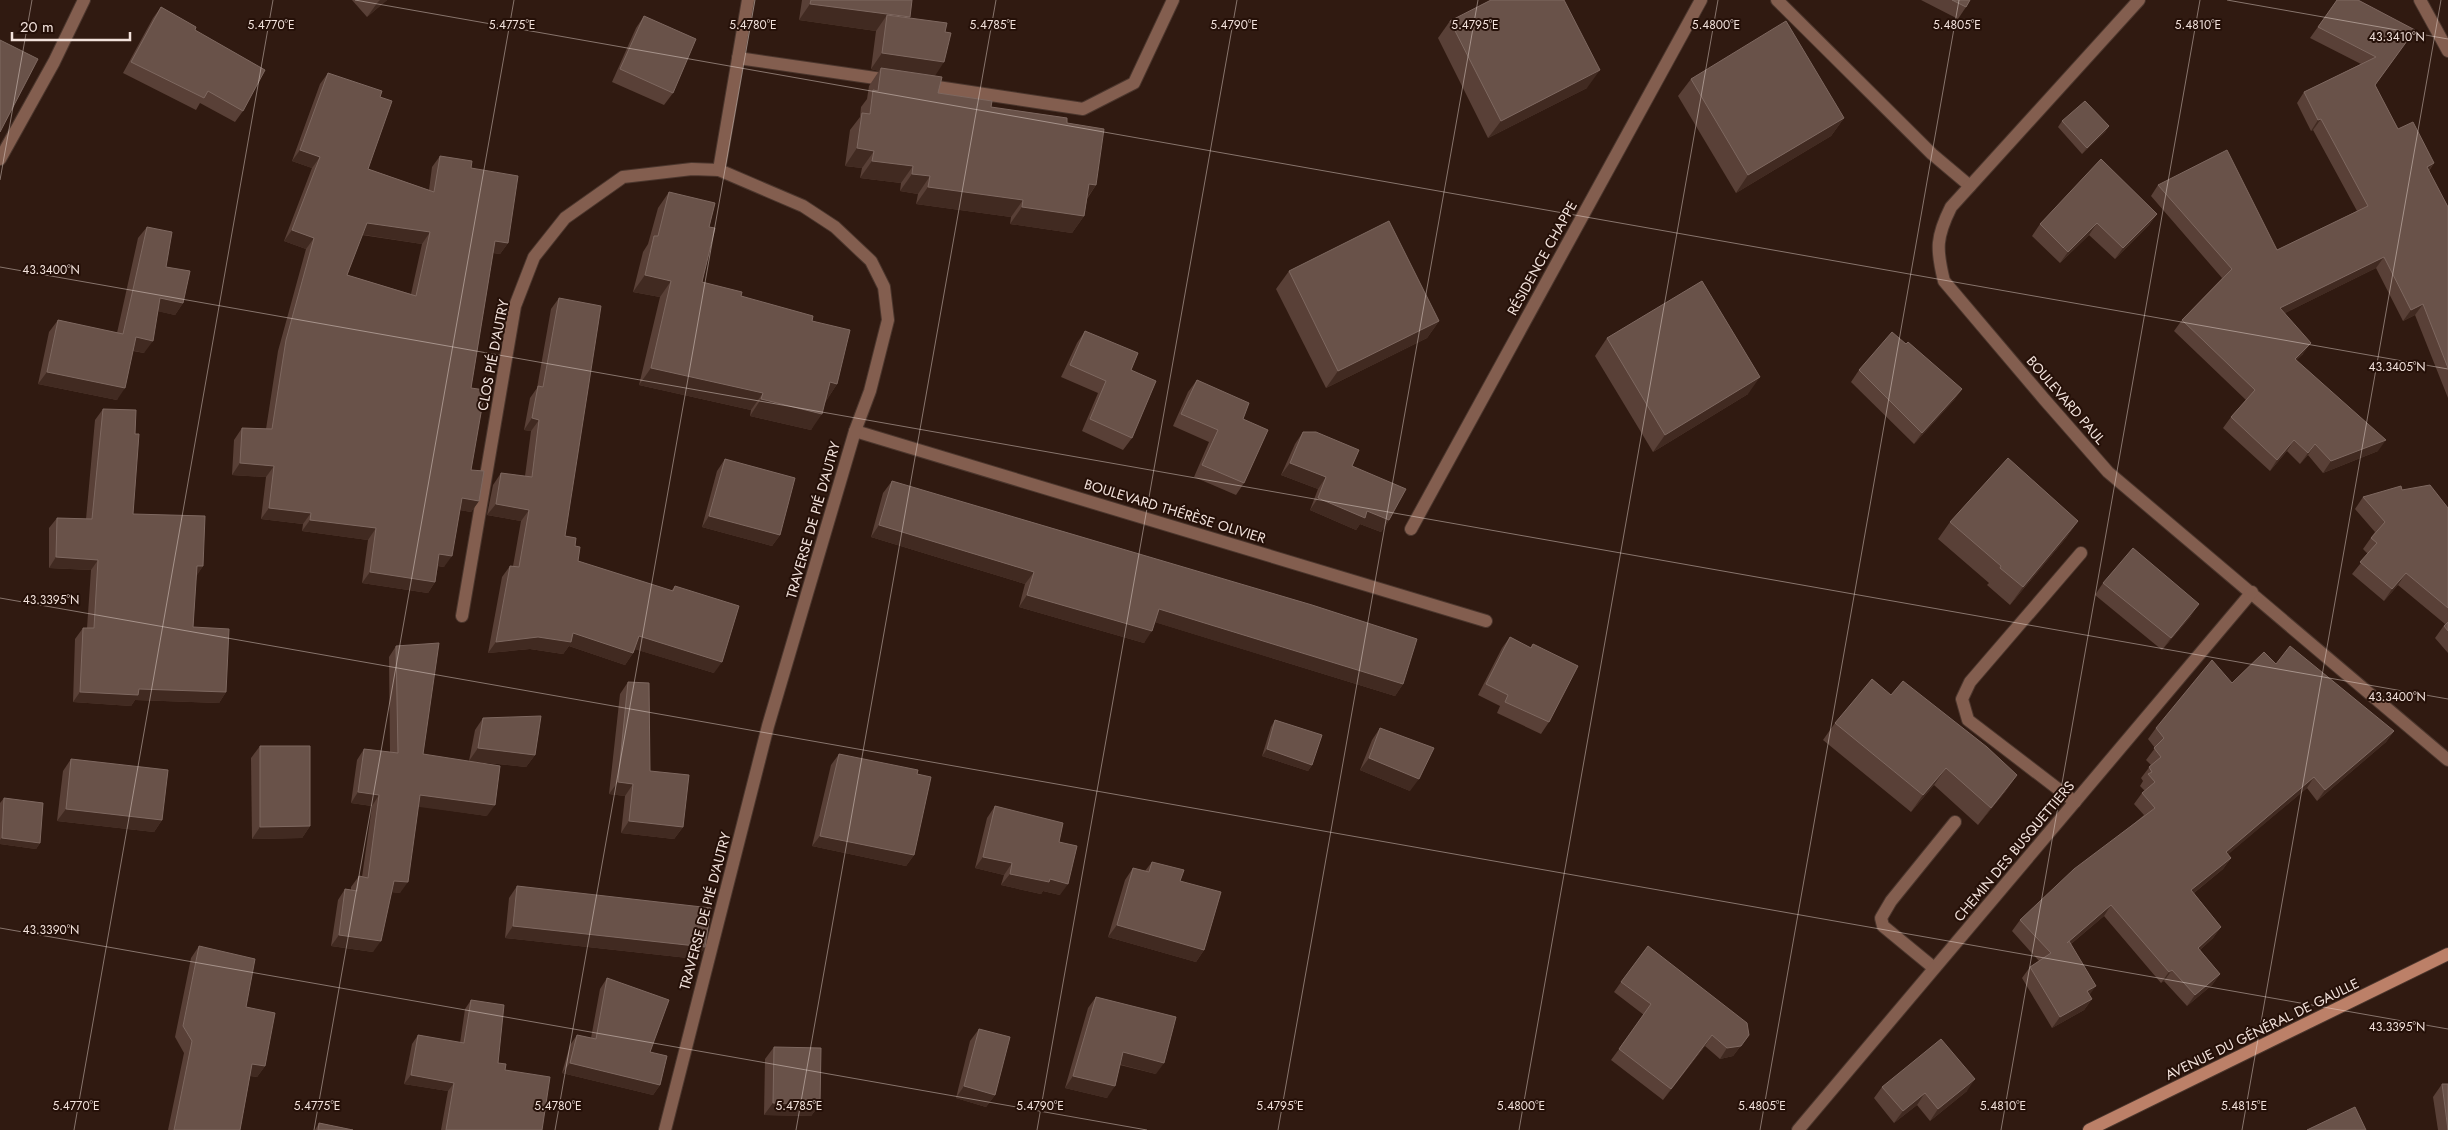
<svg xmlns="http://www.w3.org/2000/svg" width="2448" height="1130" font-family="Jost,sans-serif">
  <style>
    .lines { fill: none; stroke-linecap: round; stroke-linejoin: round }
    .lane-casing { stroke: #4b362d; stroke-width: 14 }
    .street-casing { stroke: #4b362d; stroke-width: 14 }
    .secondary-casing { stroke: #4b362d; stroke-width: 14 }
    .lane { stroke: #835e4f; stroke-width: 12 }
    .street { stroke: #835e4f; stroke-width: 12 }
    .secondary { stroke: #bc8068; stroke-width: 12 }
    .wall { fill: #594037; fill-rule: evenodd }
    .shaded-wall { fill: #412a21 }
    .building { fill: #695249; stroke: #7e6860; fill-rule: evenodd }
    .ticks { fill: none; stroke: #f2e2dc; stroke-width: 1; stroke-opacity: 0.45 }
    .labels { text-anchor: middle; dominant-baseline: central; stroke-width: 4; stroke-linejoin: round; paint-order: stroke }
    .street-label { font-size: 14px; fill: #f2e2dc; stroke: #251008 }
    .ticks-label { font-size: 12px; text-anchor: middle; fill: #f2e2dc; stroke: #251008; stroke-width: 4; stroke-linejoin: round; paint-order: stroke }
  </style>
  <rect width="100%" height="100%" fill="#301a11"/>
  <g class="lines">
    <defs>
      <g id="lane">
        <path d="M2075 802 1968 720 1962 699 1970 682 2081 553"/>
        <path d="M1934 968 1883 926 1881 918 1891 901 1955 822"/>
      </g>
      <g id="street">
        <path d="M1777 0 1932 154 1970 186"/>
        <path d="M2139 0 1951 207C1936 237 1936 249 1944 281L2044 399 2108 472 2448 760"/>
        <path d="M2420 0 2448 51"/>
        <path d="M738 58 889 80"/>
        <path d="M924 85 1083 109 1134 83 1173 0"/>
        <path d="M0 159 54 62 84 0"/>
        <path d="M855 431 1486 621"/>
        <path d="M1411 529 1701 0"/>
        <path d="M462 616 515 306 534 257 565 218 623 177 692 169 719 170"/>
        <path d="M665 1130 768 726 855 431 870 391 888 320 884 287 871 261 835 227 803 206 719 170 748 0"/>
        <path d="M1798 1130 2252 592"/>
      </g>
      <path id="secondary" d="M2089 1130 2448 954"/>
    </defs>
    <use href="#lane" class="lane-casing"/>
    <use href="#street" class="street-casing"/>
    <use href="#secondary" class="secondary-casing"/>
    <use href="#lane" class="lane"/>
    <use href="#street" class="street"/>
    <use href="#secondary" class="secondary"/>
  </g>
  <g class="wall">
    <path d="M352 0H387L367 17Z"/>
    <path d="M802 0H912L909 18 935 76 938 93 991 107 1067 123 1096 185 1087 199 1084 216 1072 233 1010 224 1011 217 916 204 918 194 900 191 901 183 860 178 862 168 845 166 850 130 860 117 861 107 867 99 869 86 879 71 871 69 876 31 799 20Z"/>
    <path d="M1921 0H1970L1966 7 1958 19Z"/>
    <path d="M2337 0 2415 30 2375 85 2398 129 2434 163 2429 171 2448 207V398L2415 315 2403 321 2376 268 2285 313 2303 354 2296 360 2378 451 2323 473 2308 455 2300 464 2287 451 2270 471 2223 428 2231 417 2246 400 2174 331 2182 320 2222 278 2151 196 2158 185 2277 250 2357 211 2313 130 2311 131 2297 103 2304 92 2361 64 2310 38Z"/>
    <path d="M161 7 195 30 243 111 235 122 200 103 196 110 123 73 153 18Z"/>
    <path d="M644 16 673 93 664 105 612 82 636 28Z"/>
    <path d="M1450 21 1587 88 1488 138 1438 38Z"/>
    <path d="M328 73 380 97 368 169 429 190 432 167 440 156 471 168 508 243 500 254 493 253 471 388V470L479 501 471 512 460 510 444 567 438 566 435 582 428 593 362 583 368 540 302 531 303 524 261 519 266 477 232 475 234 440 242 428 266 429 278 351 306 249 284 241 312 168 292 161 320 84ZM362 235 422 244 411 294 347 275Z"/>
    <path d="M1691 79 1844 118 1831 136 1736 193 1678 96Z"/>
    <path d="M2062 121 2109 126 2105 132 2082 154 2058 127Z"/>
    <path d="M669 192 709 227 702 282 812 321 837 384 826 401 811 430 750 416 751 410 639 385 660 297 633 292 643 252 648 244 658 208Z"/>
    <path d="M2157 214 2149 225 2115 259 2089 235 2060 263 2032 236 2040 224Z"/>
    <path d="M147 227 183 303 175 315 158 311 144 353 133 351 117 400 38 384 49 332 58 320 117 333 138 238Z"/>
    <path d="M1289 271 1439 321 1427 338 1326 388 1276 289Z"/>
    <path d="M559 298 565 536 575 546 578 561 671 591 675 586 714 673 635 649 633 653 625 665 569 646 563 654 530 649 488 653 502 577 510 566H513L521 521 487 515 493 485 501 473 525 476 531 431 524 430 530 398 537 388 551 309Z"/>
    <path d="M1085 331 1132 438 1123 450 1082 431 1098 393 1061 377 1077 343Z"/>
    <path d="M1607 338 1748 394 1653 452 1595 356Z"/>
    <path d="M1859 370 1962 389 1954 400 1914 444 1851 382Z"/>
    <path d="M1197 380 1243 419 1244 483 1236 495 1194 477 1209 442 1173 426 1188 392Z"/>
    <path d="M103 409 133 514 203 566 196 576 193 627 226 692 219 703 135 700 131 706 73 702 75 639 83 628H87L91 570 49 568V528L57 518 86 519 95 420Z"/>
    <path d="M1303 432 1352 466 1389 520 1381 532 1360 524 1356 530 1310 510 1318 489 1281 475 1295 444Z"/>
    <path d="M725 459 780 535 772 546 702 527 717 471Z"/>
    <path d="M892 481 1403 684 1395 696 1155 622 1144 643 1019 607 1025 584 871 537 883 493Z"/>
    <path d="M2402 490 2448 508V653L2435 638 2445 624 2398 585 2384 601 2352 574 2368 554 2363 549 2375 532 2355 509 2363 497Z"/>
    <path d="M2078 521 2066 538 2010 605 1987 585 1989 583 1938 539 1950 522Z"/>
    <path d="M2103 583 2191 616 2162 650 2095 595Z"/>
    <path d="M1510 637 1530 648 1533 644 1549 722 1541 734 1497 713 1500 706 1478 695 1502 648Z"/>
    <path d="M396 646 423 754 487 816 418 806 400 893 392 892 373 952 331 946 338 900 345 889 351 890V887L359 876 362 877 372 806 351 803 357 760 364 749 390 752 389 657Z"/>
    <path d="M2276 664 2394 731 2386 742 2317 801 2307 788 2228 854 2231 858 2223 869 2194 893 2221 927 2213 938 2200 950 2220 974 2212 985 2187 1006 2164 981 2161 983 2104 916 2071 944 2089 995 2092 999 2084 1010 2052 1028 2022 978 2030 967 2039 961 2012 931 2020 920 2144 815 2134 804 2142 793 2145 791 2140 786 2143 781 2141 778 2151 765 2146 760 2155 748 2148 739 2156 728 2232 683Z"/>
    <path d="M628 682 650 771 683 827 674 839 621 833 625 796 609 794 620 694Z"/>
    <path d="M1891 695 2017 775 2005 792 1978 825 1934 785 1911 812 1823 740 1835 723Z"/>
    <path d="M483 718 535 755 526 767 469 761 475 730Z"/>
    <path d="M1275 720 1312 765 1308 771 1262 756 1271 727Z"/>
    <path d="M1380 728 1410 791 1360 770 1372 740Z"/>
    <path d="M260 746 310 826 302 838 252 839 251 758Z"/>
    <path d="M839 754 917 774 914 855 906 866 812 846 831 765Z"/>
    <path d="M71 759 162 820 154 832 57 821 63 771Z"/>
    <path d="M4 798 40 843 36 849 0 844V803Z"/>
    <path d="M995 806 1059 842 1060 895 1043 891 1041 894 1001 885 1004 875 975 868 987 818Z"/>
    <path d="M1152 862 1180 881 1204 950 1196 962 1108 937 1125 880 1133 868 1145 871Z"/>
    <path d="M517 886 705 947 697 959 505 938 509 898Z"/>
    <path d="M199 946 246 1007 265 1066 257 1077 250 1076 240 1130H168L184 1053 175 1037 191 958Z"/>
    <path d="M607 978 650 1052 660 1085 653 1095 562 1073 570 1045 577 1035 591 1038 600 989Z"/>
    <path d="M1621 982 1749 1035 1733 1056 1720 1059 1705 1046 1663 1100 1611 1060 1644 1015 1614 992Z"/>
    <path d="M1096 997 1156 1074 1120 1065 1107 1098 1065 1088 1088 1008Z"/>
    <path d="M471 1000 498 1063 505 1070 542 1130H441L448 1091 404 1084 412 1044 418 1035 460 1043 465 1009Z"/>
    <path d="M979 1029 995 1095 986 1107 956 1098 970 1041Z"/>
    <path d="M774 1047 820 1104 811 1116 764 1115 765 1059Z"/>
    <path d="M2442 1084 2448 1130H2438L2433 1097Z"/>
    <path d="M1882 1087 1967 1091 1930 1121 1917 1105 1894 1123 1874 1098Z"/>
    <path d="M319 1123 353 1130H315Z"/>
  </g>
  <g class="shaded-wall">
    <path d="M380 0H387L367 17 378 2Z"/>
    <path d="M810 4 910 17 898 34 887 15 876 31 799 20Z"/>
    <path d="M882 53 944 62 933 79 881 68 879 71 871 69Z"/>
    <path d="M1600 70 1587 88 1488 138 1501 121Z"/>
    <path d="M1844 118 1831 136 1736 193 1748 175Z"/>
    <path d="M2321 119 2313 130 2311 131 2318 120Z"/>
    <path d="M2109 126 2105 132 2082 154 2087 148Z"/>
    <path d="M857 148 874 151 862 168 845 166Z"/>
    <path d="M300 150 320 157 312 168 292 161Z"/>
    <path d="M872 161 913 166 901 183 860 178Z"/>
    <path d="M2434 163 2426 174 2427 167Z"/>
    <path d="M912 174 930 176 918 194 900 191Z"/>
    <path d="M1089 184 1096 185 1084 202Z"/>
    <path d="M928 187 1023 200 1011 217 916 204Z"/>
    <path d="M1022 207 1084 216 1072 233 1010 224Z"/>
    <path d="M2157 214 2149 225 2115 259 2123 248Z"/>
    <path d="M367 223 430 232 422 244 359 234Z"/>
    <path d="M2097 223 2089 235 2060 263 2068 252Z"/>
    <path d="M292 230 314 238 306 249 284 241Z"/>
    <path d="M495 241 508 243 500 254 487 252Z"/>
    <path d="M2384 257 2376 268 2273 319 2280 308Z"/>
    <path d="M645 275 671 281 660 297 633 292Z"/>
    <path d="M160 298 183 303 175 315 152 310Z"/>
    <path d="M2423 304 2415 315 2403 321 2411 310Z"/>
    <path d="M1439 321 1427 338 1326 388 1338 371Z"/>
    <path d="M136 337 153 341 144 353 127 349Z"/>
    <path d="M2311 343 2303 354 2287 370 2295 359Z"/>
    <path d="M651 368 763 393 751 410 639 385Z"/>
    <path d="M47 372 125 388 117 400 38 384Z"/>
    <path d="M1760 377 1748 394 1653 452 1665 435Z"/>
    <path d="M830 382 837 384 826 401Z"/>
    <path d="M1962 389 1954 400 1914 444 1922 433Z"/>
    <path d="M761 399 822 414 811 430 750 416Z"/>
    <path d="M532 418 539 420 531 431 524 430Z"/>
    <path d="M2294 440 2287 451 2270 471 2277 460Z"/>
    <path d="M2386 440 2378 451 2323 473 2331 461Z"/>
    <path d="M2315 444 2308 455 2300 464 2308 453Z"/>
    <path d="M240 463 274 466 266 477 232 475Z"/>
    <path d="M1290 463 1326 477 1318 489 1281 475Z"/>
    <path d="M462 498 479 501 471 512 454 509Z"/>
    <path d="M1318 498 1367 511 1389 520 1381 532 1360 524 1356 530 1310 510Z"/>
    <path d="M496 504 529 510 521 521 487 515Z"/>
    <path d="M269 508 311 513 303 524 261 519Z"/>
    <path d="M709 516 780 535 772 546 702 527Z"/>
    <path d="M310 520 376 528 368 540 302 531Z"/>
    <path d="M2078 521 2066 538 2010 605 2023 587Z"/>
    <path d="M879 525 1034 572 1025 584 871 537Z"/>
    <path d="M439 554 452 556 444 567 431 565Z"/>
    <path d="M56 557 98 560 91 570 49 568Z"/>
    <path d="M197 566H203L196 577Z"/>
    <path d="M370 572 435 582 428 593 362 583Z"/>
    <path d="M2406 573 2398 585 2384 601 2392 589Z"/>
    <path d="M1027 595 1152 631 1144 643 1019 607Z"/>
    <path d="M2199 604 2191 616 2162 650 2171 638Z"/>
    <path d="M1159 609 1403 684 1395 696 1151 621Z"/>
    <path d="M573 633 633 653 625 665 569 646 563 654 530 649 488 653 496 642Z"/>
    <path d="M639 636 722 662 714 673 631 648Z"/>
    <path d="M139 689 226 692 219 703 135 700 131 706 73 702 80 692Z"/>
    <path d="M2394 731 2386 742 2317 801 2325 790Z"/>
    <path d="M478 748 535 755 526 767 469 761Z"/>
    <path d="M1267 749 1312 765 1308 771 1262 756Z"/>
    <path d="M1369 758 1419 779 1410 791 1360 770Z"/>
    <path d="M1946 768 1934 785 1911 812 1923 795Z"/>
    <path d="M2017 775 2005 792 1978 825 1991 808Z"/>
    <path d="M2314 777 2307 788 2218 863 2226 852Z"/>
    <path d="M618 782 633 784 625 796 609 794Z"/>
    <path d="M358 792 379 795 372 806 351 803Z"/>
    <path d="M420 795 495 805 487 816 412 806Z"/>
    <path d="M66 809 162 820 154 832 57 821Z"/>
    <path d="M629 821 683 827 674 839 621 833Z"/>
    <path d="M310 826 302 838 252 839 260 827Z"/>
    <path d="M820 836 914 855 906 866 812 846Z"/>
    <path d="M2 838 40 843 36 849 0 844V840Z"/>
    <path d="M983 857 1012 863 1004 875 975 868Z"/>
    <path d="M2231 858 2223 869 2184 901 2191 890Z"/>
    <path d="M1010 874 1050 879 1068 884 1060 895 1043 891 1041 894 1001 885Z"/>
    <path d="M394 881 408 882 400 893 386 892Z"/>
    <path d="M2111 905 2104 916 2059 954 2067 943Z"/>
    <path d="M1117 925 1204 950 1196 962 1108 937Z"/>
    <path d="M513 926 705 947 697 959 505 938Z"/>
    <path d="M2221 927 2213 938 2190 959 2198 948Z"/>
    <path d="M339 935 381 941 373 952 331 946Z"/>
    <path d="M2172 970 2164 981 2161 983 2169 972Z"/>
    <path d="M2220 974 2212 985 2187 1006 2195 995Z"/>
    <path d="M2096 986 2088 997 2087 991Z"/>
    <path d="M2092 999 2084 1010 2052 1028 2060 1017Z"/>
    <path d="M1712 1035 1705 1046 1663 1100 1671 1089Z"/>
    <path d="M1749 1035 1733 1056 1720 1059 1727 1048Z"/>
    <path d="M1123 1052 1164 1063 1156 1074 1115 1063Z"/>
    <path d="M570 1063 660 1085 653 1095 562 1073Z"/>
    <path d="M252 1064 265 1066 257 1077 244 1075Z"/>
    <path d="M411 1075 454 1083 448 1091 404 1084Z"/>
    <path d="M1073 1076 1115 1086 1107 1098 1065 1088Z"/>
    <path d="M1975 1079 1967 1091 1930 1121 1938 1109Z"/>
    <path d="M964 1086 995 1095 986 1107 956 1098Z"/>
    <path d="M1925 1093 1917 1105 1894 1123 1903 1111Z"/>
    <path d="M773 1103 820 1104 811 1116 764 1115Z"/>
  </g>
  <g class="building">
    <path d="M811 0H912L910 17 810 4Z"/>
    <path d="M1491 0H1564L1600 70 1501 121 1450 21Z"/>
    <path d="M1952 0H1970L1966 7Z"/>
    <path d="M2337 0H2358L2415 30 2375 85 2398 129 2413 122 2434 163 2427 167 2448 207V368L2423 304 2411 310 2384 257 2280 308 2311 343 2295 359 2386 440 2331 461 2315 444 2308 453 2294 440 2277 460 2231 417 2255 390 2182 320 2232 269 2158 185 2227 150 2277 250 2368 206 2321 119 2318 120 2304 92 2376 57 2318 27Z"/>
    <path d="M161 7 196 27 195 30 265 70 243 111 208 91 204 98 131 62Z"/>
    <path d="M887 15 947 23 945 32 951 33 944 62 882 53Z"/>
    <path d="M644 16 696 39 673 93 620 69Z"/>
    <path d="M1786 21 1844 118 1748 175 1691 79Z"/>
    <path d="M0 40 38 59 0 132Z"/>
    <path d="M881 68 942 77 938 93 992 101 991 107 1067 118V123L1104 129 1096 185 1089 184 1084 216 1022 207 1023 200 928 187 930 176 912 174 913 166 872 161 874 151 857 148 862 113 870 114 873 90 878 91Z"/>
    <path d="M328 73 382 91 380 97 392 101 368 169 434 192 440 156 472 161 471 168 518 176 508 243 495 241 471 388 485 390 471 470 484 471 479 501 462 498 452 556 439 554 435 582 370 572 376 528 310 520 311 513 269 508 274 466 240 463 242 428 272 429 286 340 314 238 292 230 320 157 300 150ZM367 223 430 232 416 296 347 275Z"/>
    <path d="M2085 101 2109 126 2087 148 2062 121Z"/>
    <path d="M2101 159 2157 214 2123 248 2097 223 2068 252 2040 224Z"/>
    <path d="M669 192 715 203 709 227 715 228 702 282 742 292 741 296 813 316 812 321 850 330 837 384 830 382 822 414 761 399 763 393 651 368 671 281 645 275 654 236H658Z"/>
    <path d="M1389 221 1439 321 1338 371 1289 271Z"/>
    <path d="M147 227 172 232 166 267 190 271 183 303 160 298 153 341 136 337 125 388 47 372 58 320 123 334Z"/>
    <path d="M1702 281 1760 377 1665 435 1607 338Z"/>
    <path d="M559 298 601 306 565 536 576 538 575 546 580 547 578 561 673 591 675 586 739 606 722 662 639 636 633 653 573 633 571 642 538 637 496 642 510 566 519 567 529 510 496 504 501 473 532 477 539 420 532 418 538 386 543 387Z"/>
    <path d="M1085 331 1138 353 1131 370 1156 381 1132 438 1090 419 1106 381 1070 365Z"/>
    <path d="M1892 332 1906 344 1908 342 1962 389 1922 433 1859 370Z"/>
    <path d="M1197 380 1249 403 1243 419 1268 430 1244 483 1202 465 1218 430 1181 414Z"/>
    <path d="M103 409 136 410 135 434H139L133 514 205 516 203 566H197L193 627 229 629 226 692 139 689 138 695 80 692 83 628H94L98 560 56 557 57 518 92 519Z"/>
    <path d="M1303 432H1316L1359 450 1352 466 1406 489 1389 520 1367 511 1365 518 1318 498 1326 477 1290 463Z"/>
    <path d="M2008 458 2078 521 2023 587 2000 568 2001 566 1950 522Z"/>
    <path d="M725 459 795 478 780 535 709 516Z"/>
    <path d="M892 481 1312 605 1417 639 1403 684 1159 609 1152 631 1027 595 1034 572 879 525Z"/>
    <path d="M2430 485 2448 508V608L2406 573 2392 589 2360 562 2377 543 2371 538 2385 522 2363 497 2401 486 2402 490Z"/>
    <path d="M2133 548 2199 604 2171 638 2103 583Z"/>
    <path d="M2448 622V631L2444 626Z"/>
    <path d="M1510 637 1531 648 1533 644 1578 666 1549 722 1505 702 1508 695 1486 684Z"/>
    <path d="M439 643 423 754 500 766 495 805 420 795 408 882 394 881 381 941 339 935 345 889 357 891 359 876 368 878 379 795 358 792 364 749 398 753 396 646Z"/>
    <path d="M2290 646 2394 731 2325 790 2314 777 2226 852 2231 858 2191 890 2221 927 2198 948 2220 974 2195 995 2172 970 2169 972 2111 905 2067 943 2069 941 2096 986 2087 991 2092 999 2060 1017 2030 967 2051 953 2020 920 2074 869 2155 808 2142 793 2155 782 2148 774 2152 772 2149 767 2161 757 2154 748 2164 738 2156 728 2212 660 2232 683 2264 652 2276 664Z"/>
    <path d="M1872 679 1891 695 1903 681 1987 747 2017 775 1991 808 1946 768 1923 795 1835 723Z"/>
    <path d="M628 682 649 683 650 771 689 775 683 827 629 821 633 784 618 782Z"/>
    <path d="M541 716 535 755 478 748 483 718Z"/>
    <path d="M1275 720 1322 735 1312 765 1267 749Z"/>
    <path d="M1380 728 1434 748 1419 779 1369 758Z"/>
    <path d="M260 746H310V826L260 827Z"/>
    <path d="M839 754 918 770 917 774 931 777 914 855 820 836Z"/>
    <path d="M71 759 168 770 162 820 66 809Z"/>
    <path d="M4 798 43 803 40 843 2 838Z"/>
    <path d="M995 806 1063 823 1059 842 1077 846 1068 884 1050 879 1049 882 1010 874 1012 863 983 857Z"/>
    <path d="M1152 862 1184 870 1180 881 1221 892 1204 950 1117 925 1133 868 1149 872Z"/>
    <path d="M517 886 711 908 705 947 513 926Z"/>
    <path d="M199 946 255 959 246 1007 275 1013 265 1066 252 1064 240 1130H174L192 1041 183 1026Z"/>
    <path d="M1648 946 1747 1023 1749 1035 1741 1046 1727 1048 1712 1035 1671 1089 1619 1049 1651 1004 1621 982Z"/>
    <path d="M607 978 669 1000 650 1052 667 1056 660 1085 570 1063 577 1035 596 1039Z"/>
    <path d="M1096 997 1176 1017 1164 1063 1123 1052 1115 1086 1073 1076Z"/>
    <path d="M471 1000 504 1005 498 1063 506 1064 505 1070 550 1077 542 1130H446L454 1083 411 1075 418 1035 464 1043Z"/>
    <path d="M979 1029 1010 1037 995 1095 964 1086Z"/>
    <path d="M1941 1039 1975 1079 1938 1109 1925 1093 1903 1111 1882 1087Z"/>
    <path d="M774 1047 821 1048 820 1104 773 1103Z"/>
    <path d="M2442 1084H2448V1130Z"/>
    <path d="M2355 1107 2366 1130H2307Z"/>
    <path d="M319 1123 353 1130H318Z"/>
  </g>
  <path class="ticks" d="M355 0 2448 369M2227 0 2448 39M0 180 32 0M0 267 2448 699M0 598 2448 1029M0 928 1147 1130M74 1130 273 0M314 1130 514 0M555 1130 755 0M796 1130 996 0M1037 1130 1237 0M1278 1130 1478 0M1519 1130 1718 0M1760 1130 1959 0M2001 1130 2200 0M2242 1130 2441 0"/>
  <g class="labels">
    <g class="street-label">
      <text transform="translate(1542 258) rotate(-61)">RÉSIDENCE CHAPPE</text>
      <text transform="translate(493 355) rotate(-79)">CLOS PIÉ D'AUTRY</text>
      <text transform="translate(2066 400) rotate(49)">BOULEVARD PAUL</text>
      <text transform="translate(1175 511) rotate(17)">BOULEVARD THÉRÈSE OLIVIER</text>
      <text transform="translate(813 520) rotate(-74)">TRAVERSE DE PIÉ D'AUTRY</text>
      <text transform="translate(2014 851) rotate(-50)">CHEMIN DES BUSQUETTIERS</text>
      <text transform="translate(705 911) rotate(-75)">TRAVERSE DE PIÉ D'AUTRY</text>
      <text transform="translate(2262 1029) rotate(-26)">AVENUE DU GÉNÉRAL DE GAULLE</text>
    </g>
  </g>
  <g class="ticks-label">
    <text x="271" y="29">5.4770°E</text>
    <text x="512" y="29">5.4775°E</text>
    <text x="753" y="29">5.4780°E</text>
    <text x="993" y="29">5.4785°E</text>
    <text x="1234" y="29">5.4790°E</text>
    <text x="1475" y="29">5.4795°E</text>
    <text x="1716" y="29">5.4800°E</text>
    <text x="1957" y="29">5.4805°E</text>
    <text x="2198" y="29">5.4810°E</text>
    <text x="2397" y="41">43.3410°N</text>
    <text x="51" y="274">43.3400°N</text>
    <text x="2397" y="371">43.3405°N</text>
    <text x="51" y="604">43.3395°N</text>
    <text x="2397" y="701">43.3400°N</text>
    <text x="51" y="934">43.3390°N</text>
    <text x="2397" y="1031">43.3395°N</text>
    <text x="76" y="1110">5.4770°E</text>
    <text x="317" y="1110">5.4775°E</text>
    <text x="558" y="1110">5.4780°E</text>
    <text x="799" y="1110">5.4785°E</text>
    <text x="1040" y="1110">5.4790°E</text>
    <text x="1280" y="1110">5.4795°E</text>
    <text x="1521" y="1110">5.4800°E</text>
    <text x="1762" y="1110">5.4805°E</text>
    <text x="2003" y="1110">5.4810°E</text>
    <text x="2244" y="1110">5.4815°E</text>
  </g>
  <path d="M12 32v8h118v-8" fill="none" stroke="#f2e2dc" stroke-width="2.5"/>
  <text x="20" y="32" font-size="15" fill="#f2e2dc" stroke="#251008" stroke-width="4" paint-order="stroke">20 m</text>
</svg>
